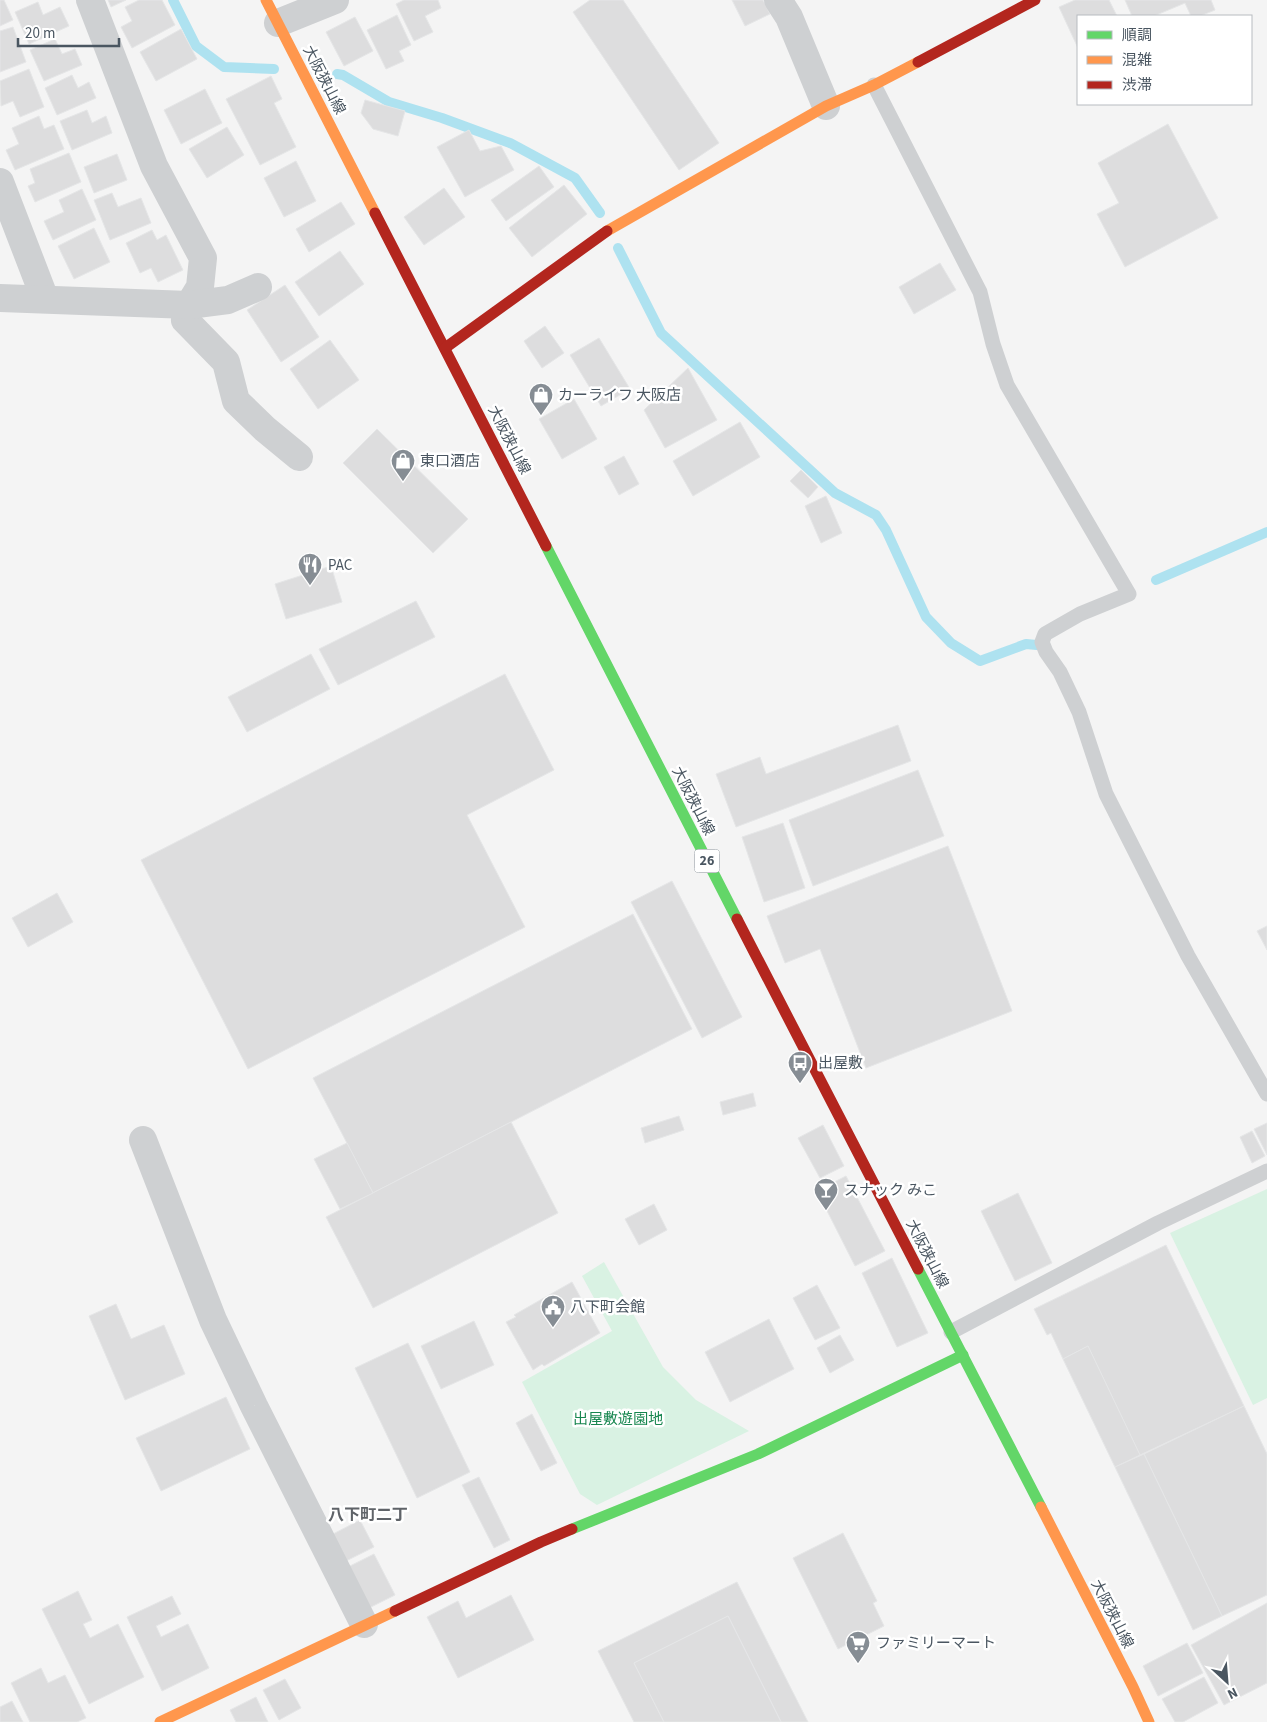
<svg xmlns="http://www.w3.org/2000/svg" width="1267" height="1722" font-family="'Source Sans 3','Noto Sans JP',sans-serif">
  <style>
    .green { fill: #d9f2e3 }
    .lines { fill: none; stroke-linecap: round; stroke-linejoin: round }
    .stream { stroke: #aee2f0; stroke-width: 10 }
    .building { fill: #ddddde; stroke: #e5e6e7 }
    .lane { stroke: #ced0d2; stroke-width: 15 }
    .street { stroke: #ced0d2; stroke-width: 28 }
    .fast { stroke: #63d668; stroke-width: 11 }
    .slow { stroke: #ff974d; stroke-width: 11 }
    .jam { stroke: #b3261e; stroke-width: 11 }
    .labels { text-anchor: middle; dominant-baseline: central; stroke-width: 5; stroke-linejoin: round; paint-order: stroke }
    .shield { fill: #fff; stroke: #808990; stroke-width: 1 }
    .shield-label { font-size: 14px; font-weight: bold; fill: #4a5661 }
    .street-label { font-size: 15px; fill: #4a5661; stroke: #fff }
    .poi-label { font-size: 15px; fill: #4a5661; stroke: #fff; text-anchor: start }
    .park-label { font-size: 15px; fill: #17864f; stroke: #fff }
    .neighbourhood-label { font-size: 16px; font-weight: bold; fill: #5f6368; stroke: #fff }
  </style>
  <rect width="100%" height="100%" fill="#f4f4f4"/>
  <g class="green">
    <path d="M1267 1189V1398L1253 1405 1170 1233Z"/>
    <path d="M604 1262 663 1367 696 1400 749 1431 597 1505 580 1494 522 1382 612 1331 582 1276Z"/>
  </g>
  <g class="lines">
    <g class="stream">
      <path d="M173 0 196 46 224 67 274 69"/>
      <path d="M337 74 343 75 389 102 442 118 510 143 575 178 600 213"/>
      <path d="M618 248 661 333 835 493 876 515 886 530 926 617 951 643 980 661 1026 644 1037 645"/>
      <path d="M1156 580 1267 532"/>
    </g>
  </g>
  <g class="building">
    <path d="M0 0H4L13 20 0 26Z"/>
    <path d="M108 0H126L111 7Z"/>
    <path d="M139 0H162L175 25 132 48 121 27 132 21 125 7Z"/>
    <path d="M404 0H438L441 8 425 16 433 32 414 41 396 4Z"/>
    <path d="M590 0H623L719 143 679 170 573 12Z"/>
    <path d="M732 0H763L770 14 745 26Z"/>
    <path d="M1075 0H1109L1117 16H1078V48L1059 7Z"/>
    <path d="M1125 0H1211L1215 10 1200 16H1191L1185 3 1154 16H1132Z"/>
    <path d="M38 2 43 15 60 7 69 26 29 44 15 12Z"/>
    <path d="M397 15 411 45 399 51 404 61 386 69 367 30Z"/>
    <path d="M355 17 373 51 344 66 326 32Z"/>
    <path d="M13 27 26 62 0 72V31Z"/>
    <path d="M181 29 197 59 156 81 140 52Z"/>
    <path d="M55 39 62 54 75 49 82 65 44 81 30 50Z"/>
    <path d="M29 69 44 107 20 117 13 101 1 106 0 81Z"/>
    <path d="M72 75 78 88 89 82 96 98 57 115 45 88Z"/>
    <path d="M271 76 282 99 274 103 296 147 260 165 226 99Z"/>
    <path d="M205 89 222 123 181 144 164 110Z"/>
    <path d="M365 100 405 111 398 136 373 129 361 113Z"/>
    <path d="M87 110 92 123 106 116 112 133 72 150 60 121Z"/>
    <path d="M39 116 44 129 54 125 64 149 15 170 6 150 19 144 12 128Z"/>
    <path d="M1168 124 1218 218 1125 267 1097 214 1119 203 1098 163Z"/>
    <path d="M227 127 244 155 207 178 189 149Z"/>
    <path d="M469 130 480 151 501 146 514 170 465 197 437 147Z"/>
    <path d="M69 153 81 182 35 202 28 186 35 183 30 169Z"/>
    <path d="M117 154 127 180 94 193 84 167Z"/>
    <path d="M296 161 316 201 284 217 264 178Z"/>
    <path d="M539 166 554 187 506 221 491 200Z"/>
    <path d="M564 185 587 214 532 257 509 228Z"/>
    <path d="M444 188 465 217 424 245 404 217Z"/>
    <path d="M82 189 96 220 53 240 44 221 64 212 59 200Z"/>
    <path d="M112 193 118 207 141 198 151 223 110 240 94 200Z"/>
    <path d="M341 202 355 224 309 252 296 229Z"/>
    <path d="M94 228 110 262 74 279 58 246Z"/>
    <path d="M152 230 157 240 166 235 183 270 158 282 151 268 140 273 126 243Z"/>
    <path d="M340 251 364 284 319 316 295 282Z"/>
    <path d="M940 263 956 290 914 314 899 287Z"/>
    <path d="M285 285 319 337 281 362 247 310Z"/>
    <path d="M545 326 564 353 542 368 524 341Z"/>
    <path d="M599 338 630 389 601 406 570 355Z"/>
    <path d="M330 340 359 380 318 409 290 369Z"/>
    <path d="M688 368 717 420 665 448 644 410Z"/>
    <path d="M574 399 597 439 562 459 539 419Z"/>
    <path d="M740 422 760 457 693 496 673 461Z"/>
    <path d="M377 429 468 519 433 553 343 463Z"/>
    <path d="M624 456 639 484 619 495 604 467Z"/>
    <path d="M801 470 818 487 808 498 790 481Z"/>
    <path d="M826 496 842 533 821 543 805 506Z"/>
    <path d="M331 566 342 602 286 619 275 584Z"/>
    <path d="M416 601 435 637 338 685 319 649Z"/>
    <path d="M311 654 330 689 247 732 228 697Z"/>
    <path d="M505 674 554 770 467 815 525 927 248 1069 141 860Z"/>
    <path d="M898 725 911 761 736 827 716 774 760 757 766 774Z"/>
    <path d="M918 770 944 836 813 886 789 820Z"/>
    <path d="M783 823 805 888 764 902 742 837Z"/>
    <path d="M948 846 1012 1011 866 1068 820 949 785 963 767 916Z"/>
    <path d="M672 881 742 1017 702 1038 631 902Z"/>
    <path d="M57 893 73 922 28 947 12 918Z"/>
    <path d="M633 914 692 1029 373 1193 313 1078Z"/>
    <path d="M1267 926V950L1257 931Z"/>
    <path d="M753 1093 756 1106 723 1115 720 1102Z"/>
    <path d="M679 1116 684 1130 645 1143 641 1128Z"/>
    <path d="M511 1122 558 1213 373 1308 326 1217Z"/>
    <path d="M1267 1123V1155L1254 1129Z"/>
    <path d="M823 1125 844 1166 820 1178 798 1138Z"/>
    <path d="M1252 1131 1265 1156 1252 1163 1240 1137Z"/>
    <path d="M347 1143 373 1193 340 1209 314 1159Z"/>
    <path d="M846 1176 885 1251 855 1266 817 1191Z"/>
    <path d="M1018 1193 1052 1263 1015 1281 981 1211Z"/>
    <path d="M654 1204 667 1230 639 1245 625 1219Z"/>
    <path d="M1166 1245 1244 1406 1140 1455 1088 1346 1063 1359 1051 1333 1047 1335 1034 1309Z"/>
    <path d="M892 1258 928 1333 897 1347 862 1273Z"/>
    <path d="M572 1282 600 1333 544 1366 542 1364 533 1370 506 1322 516 1317 514 1315Z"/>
    <path d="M817 1285 840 1328 815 1340 793 1298Z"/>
    <path d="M116 1304 131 1339 164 1325 185 1374 125 1400 89 1316Z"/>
    <path d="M769 1319 794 1369 730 1402 705 1352Z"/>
    <path d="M474 1321 494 1365 441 1389 421 1346Z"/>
    <path d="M840 1335 854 1360 830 1373 817 1348Z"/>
    <path d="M408 1343 470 1472 417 1498 355 1368Z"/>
    <path d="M1088 1346 1140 1455 1115 1467 1063 1359Z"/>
    <path d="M226 1397 250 1449 161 1491 136 1438Z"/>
    <path d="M1244 1406 1267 1454V1595L1222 1616 1144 1454Z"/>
    <path d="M532 1414 557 1463 541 1471 516 1423Z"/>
    <path d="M1144 1454 1222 1616 1193 1630 1115 1467Z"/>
    <path d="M479 1477 510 1540 494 1548 462 1485Z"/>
    <path d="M360 1520 374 1547 346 1561 333 1534Z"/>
    <path d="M843 1533 877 1601 873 1603 884 1626 838 1649 793 1558Z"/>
    <path d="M374 1554 395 1595 369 1608 348 1567Z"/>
    <path d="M737 1582 808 1722H781L728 1616 634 1663 664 1722H634L598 1651Z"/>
    <path d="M78 1591 92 1620 83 1624 90 1638 118 1624 144 1677 89 1704 42 1609Z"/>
    <path d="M511 1595 534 1640 458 1678 427 1617 458 1601 466 1618Z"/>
    <path d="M172 1596 181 1614 156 1626 161 1637 188 1624 209 1668 162 1691 127 1617Z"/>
    <path d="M1267 1603V1683L1224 1705 1191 1645Z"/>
    <path d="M728 1616 781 1722H664L634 1663Z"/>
    <path d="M1187 1643 1203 1673 1158 1696 1143 1666Z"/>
    <path d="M41 1668 48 1683 65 1675 86 1718 77 1722H30L11 1683Z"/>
    <path d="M1204 1677 1218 1703 1183 1722H1175L1162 1699Z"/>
    <path d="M285 1679 301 1708 279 1720 263 1690Z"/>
    <path d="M256 1697 268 1722H236L230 1710Z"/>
    <path d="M12 1701 23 1722H0V1707Z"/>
  </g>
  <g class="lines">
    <g class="lane">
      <path d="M874 85 980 292 993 344 1007 385 1129 594 1080 614 1045 634 1042 642 1046 652 1060 672 1079 712 1106 794 1188 956 1267 1094"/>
      <path d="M951 1332 1158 1223 1267 1171"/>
    </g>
    <g class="street">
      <path d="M90 0 154 166 203 258 200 287 189 305 185 320 226 362 236 401 265 429 299 457"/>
      <path d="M778 0 789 17 826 106"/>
      <path d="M278 23 335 0"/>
      <path d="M0 182 45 299"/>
      <path d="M0 298 189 305 228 300 258 287"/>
      <path d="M143 1140 213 1320 254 1406 364 1624"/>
    </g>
    <g class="fast">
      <path d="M546 546 737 919"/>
      <path d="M918 1269 1041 1507"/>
      <path d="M572 1529 758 1454 963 1355"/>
    </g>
    <g class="slow">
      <path d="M266 0 375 213"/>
      <path d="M607 231 826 106 874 85 918 62"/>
      <path d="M1041 1507 1133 1687 1149 1722"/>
      <path d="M160 1722 395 1611"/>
    </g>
    <g class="jam">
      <path d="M918 62 1035 0"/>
      <path d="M375 213 546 546"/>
      <path d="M445 348 607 231"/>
      <path d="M737 919 918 1269"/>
      <path d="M395 1611 541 1542 572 1529"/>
    </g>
  </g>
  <defs>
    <symbol id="shop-pin" viewBox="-11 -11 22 30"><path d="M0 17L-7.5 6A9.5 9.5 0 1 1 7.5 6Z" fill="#868d94" stroke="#fff"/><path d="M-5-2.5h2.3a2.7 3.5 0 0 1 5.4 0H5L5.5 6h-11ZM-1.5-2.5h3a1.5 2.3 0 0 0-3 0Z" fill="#fff"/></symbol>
    <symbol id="restaurant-pin" viewBox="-11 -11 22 30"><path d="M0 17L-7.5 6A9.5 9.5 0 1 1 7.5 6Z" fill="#868d94" stroke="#fff"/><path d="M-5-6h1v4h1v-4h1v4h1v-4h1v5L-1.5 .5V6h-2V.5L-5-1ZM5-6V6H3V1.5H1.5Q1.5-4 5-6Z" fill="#fff"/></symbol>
    <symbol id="bus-pin" viewBox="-11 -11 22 30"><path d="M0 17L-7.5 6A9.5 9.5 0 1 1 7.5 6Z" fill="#868d94" stroke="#fff"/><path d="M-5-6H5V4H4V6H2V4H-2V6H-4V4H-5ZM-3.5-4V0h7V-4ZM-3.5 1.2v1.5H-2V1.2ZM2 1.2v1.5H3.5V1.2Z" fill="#fff"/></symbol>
    <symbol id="bar-pin" viewBox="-11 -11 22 30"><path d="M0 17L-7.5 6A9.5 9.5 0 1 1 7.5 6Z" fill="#868d94" stroke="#fff"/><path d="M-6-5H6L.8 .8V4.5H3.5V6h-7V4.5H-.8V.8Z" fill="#fff"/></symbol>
    <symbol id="civic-pin" viewBox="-11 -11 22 30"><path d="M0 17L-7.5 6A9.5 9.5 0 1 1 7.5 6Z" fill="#868d94" stroke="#fff"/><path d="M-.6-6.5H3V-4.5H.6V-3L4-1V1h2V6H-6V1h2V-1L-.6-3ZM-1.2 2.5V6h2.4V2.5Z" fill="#fff"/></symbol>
    <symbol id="supermarket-pin" viewBox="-11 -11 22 30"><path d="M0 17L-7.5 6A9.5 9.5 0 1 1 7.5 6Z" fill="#868d94" stroke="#fff"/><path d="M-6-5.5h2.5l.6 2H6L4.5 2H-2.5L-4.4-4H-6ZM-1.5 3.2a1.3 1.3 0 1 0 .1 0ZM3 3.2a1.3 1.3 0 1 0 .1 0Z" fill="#fff"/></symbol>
  </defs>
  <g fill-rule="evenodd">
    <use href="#shop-pin" x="527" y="381" width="28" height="38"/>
    <use href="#shop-pin" x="389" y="447" width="28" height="38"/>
    <use href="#restaurant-pin" x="296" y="551" width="28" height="38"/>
    <use href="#bus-pin" x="786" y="1049" width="28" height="38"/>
    <use href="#bar-pin" x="812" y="1176" width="28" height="38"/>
    <use href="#civic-pin" x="539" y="1293" width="28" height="38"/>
    <use href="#supermarket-pin" x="844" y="1629" width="28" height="38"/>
  </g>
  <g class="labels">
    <rect class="shield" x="694.5" y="849.5" width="25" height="23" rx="4"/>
    <g class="shield-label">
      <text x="707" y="861">26</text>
    </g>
    <g class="street-label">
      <text transform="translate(324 80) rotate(63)">大阪狭山線</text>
      <text transform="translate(509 440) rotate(63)">大阪狭山線</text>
      <text transform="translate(693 801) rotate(63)">大阪狭山線</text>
      <text transform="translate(927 1254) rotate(63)">大阪狭山線</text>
      <text transform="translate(1112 1614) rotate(63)">大阪狭山線</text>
    </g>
    <g class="poi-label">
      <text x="558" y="395">カーライフ 大阪店</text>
      <text x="420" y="461">東口酒店</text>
      <text x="328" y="565">PAC</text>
      <text x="818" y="1063">出屋敷</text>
      <text x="844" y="1190">スナック みこ</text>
      <text x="570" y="1307">八下町会館</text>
      <text x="876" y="1643">ファミリーマート</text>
    </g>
    <g class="park-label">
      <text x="618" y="1419">出屋敷遊園地</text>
    </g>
    <g class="neighbourhood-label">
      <text x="368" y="1515">八下町二丁</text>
    </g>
  </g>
  <rect x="1077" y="15" width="175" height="90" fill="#ffffff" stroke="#b7bbc0"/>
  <rect x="1087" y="31" width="25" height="8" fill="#63d668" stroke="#b7bbc0"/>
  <text x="1122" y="40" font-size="15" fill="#4a5661">順調</text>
  <rect x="1087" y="56" width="25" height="8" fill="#ff974d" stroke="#b7bbc0"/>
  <text x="1122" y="65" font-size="15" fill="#4a5661">混雑</text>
  <rect x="1087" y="81" width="25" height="8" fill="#b3261e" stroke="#b7bbc0"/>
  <text x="1122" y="90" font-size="15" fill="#4a5661">渋滞</text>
  <g transform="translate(1227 1682) rotate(154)" stroke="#ffffff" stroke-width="4" paint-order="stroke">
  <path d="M0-4L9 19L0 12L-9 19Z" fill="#4a5661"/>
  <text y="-8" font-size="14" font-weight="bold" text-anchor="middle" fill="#4a5661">N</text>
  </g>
  <path d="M18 38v8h101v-8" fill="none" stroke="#4a5661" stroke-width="2.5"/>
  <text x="25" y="38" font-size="15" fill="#4a5661" stroke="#ffffff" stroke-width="4" paint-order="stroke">20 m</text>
</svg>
